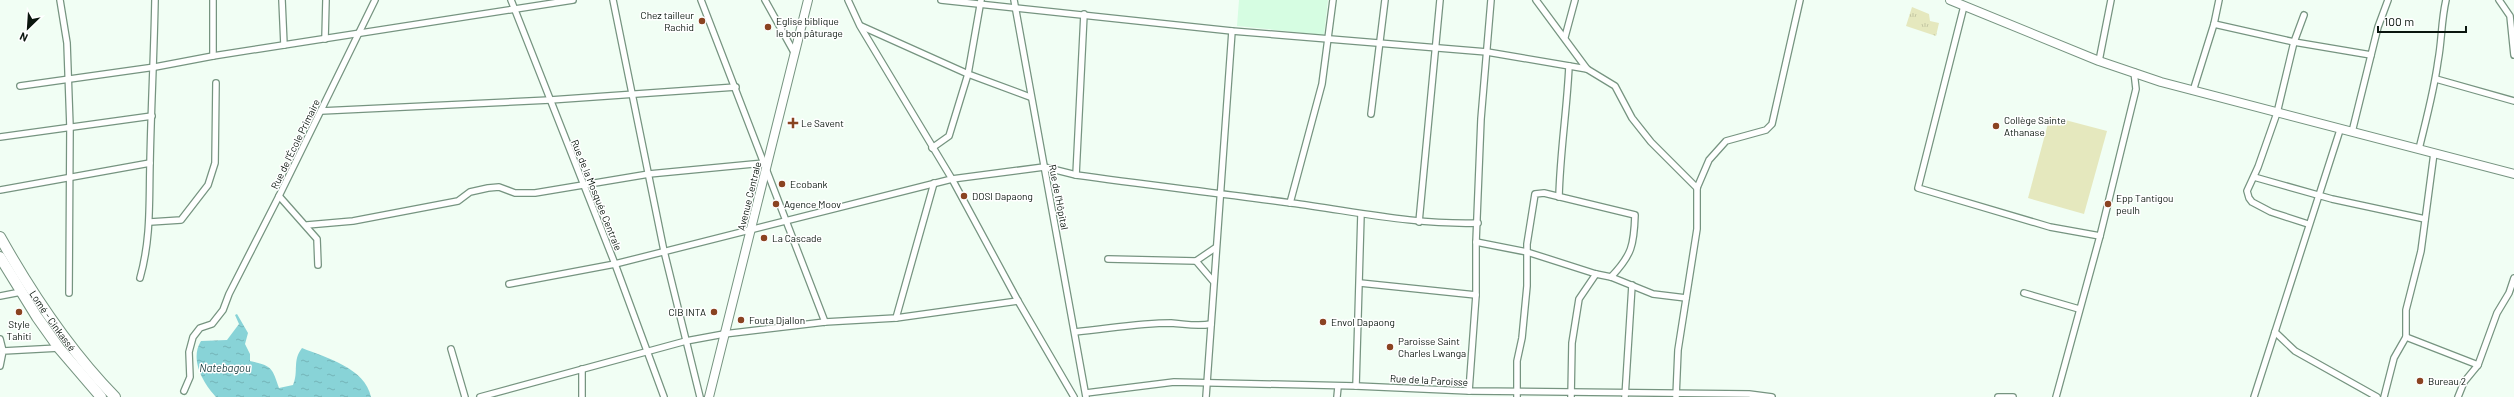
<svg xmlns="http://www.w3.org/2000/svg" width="2514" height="397" font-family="Barlow,sans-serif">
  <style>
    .built { fill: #d6fde2 }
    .park { fill: url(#park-tufts) }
    .pitch { fill: #e5e8be }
    .water { fill: url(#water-ripples) }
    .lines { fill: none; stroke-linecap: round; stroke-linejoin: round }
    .street-casing { stroke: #769480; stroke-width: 8 }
    .secondary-casing { stroke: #769480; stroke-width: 10 }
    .highway-casing { stroke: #769480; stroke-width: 12 }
    .street { stroke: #fff; stroke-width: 5.5 }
    .secondary { stroke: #fff; stroke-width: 8 }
    .highway { stroke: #fff; stroke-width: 10 }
    .poi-dot { fill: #8a4321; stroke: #fff; stroke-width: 1.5 }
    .labels { text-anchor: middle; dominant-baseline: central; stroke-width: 3; stroke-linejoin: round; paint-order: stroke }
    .poi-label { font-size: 10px; fill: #0a160e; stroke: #fff; text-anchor: start }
    .street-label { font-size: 10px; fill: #0a160e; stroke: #fff }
    .water-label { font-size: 11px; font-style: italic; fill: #163b3d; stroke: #fff }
  </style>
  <defs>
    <pattern id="park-tufts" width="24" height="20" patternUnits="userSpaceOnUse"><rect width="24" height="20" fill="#e5e8be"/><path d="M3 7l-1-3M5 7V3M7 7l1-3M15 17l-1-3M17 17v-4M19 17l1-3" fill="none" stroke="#c3c6a2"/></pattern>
    <pattern id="water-ripples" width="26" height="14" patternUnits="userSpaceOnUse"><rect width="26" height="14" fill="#88d3d7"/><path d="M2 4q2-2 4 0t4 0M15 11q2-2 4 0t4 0" fill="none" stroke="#74b4b7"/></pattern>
  </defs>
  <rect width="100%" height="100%" fill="#f1fef4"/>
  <path class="built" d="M1239 0H1328L1324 35 1237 26Z"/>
  <path class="park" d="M1912 7 1929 14 1930 21 1939 23 1936 36 1906 26Z"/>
  <path class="pitch" d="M2050 116 2107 131 2084 214 2028 198Z"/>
  <path class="water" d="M237 314 248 333 245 344 250 354V361C272 366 272 367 279 388L293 385C299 371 292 361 302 348 327 358 365 368 371 397H216C204 384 189 360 201 341L227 340 239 324 235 315Z"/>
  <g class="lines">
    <defs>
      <g id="street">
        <path d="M60 0 67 43 70 127 69 293"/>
        <path d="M282 0 284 45"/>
        <path d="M511 0 615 264 664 397"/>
        <path d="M613 0 664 251 700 397"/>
        <path d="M701 0 825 322"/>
        <path d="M765 0 795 54"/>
        <path d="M848 0 860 26 952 179 1018 301 1074 397"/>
        <path d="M941 0 1232 31 1487 52 1587 69"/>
        <path d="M1014 0 1086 397"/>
        <path d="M1536 0 1587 69 1615 86 1632 118 1651 142 1697 188"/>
        <path d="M2499 0 2510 16 2514 55"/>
        <path d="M1964 6 1918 188 2050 227 2100 236"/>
        <path d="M2304 15 2294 42 2277 113 2258 167 2247 191 2249 198 2252 202 2271 212 2308 224"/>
        <path d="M2214 24 2294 42 2371 55"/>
        <path d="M861 26 968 74 1030 97"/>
        <path d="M1565 37 1575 0"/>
        <path d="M325 39 326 0"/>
        <path d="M213 56V0"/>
        <path d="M2099 61 2111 0"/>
        <path d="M2436 79 2514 101"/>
        <path d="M20 86 155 67 213 56 573 0"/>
        <path d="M2193 91 2214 24 2219 0"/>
        <path d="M321 111 550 100 736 87"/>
        <path d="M1371 114 1385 0"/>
        <path d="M2352 132 2378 27 2388 0"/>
        <path d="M0 137 152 116"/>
        <path d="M932 148 949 136 968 74 981 0"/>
        <path d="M2419 149C2426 120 2434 91 2438 61 2442 40 2441 22 2446 0"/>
        <path d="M1076 175 1084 14"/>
        <path d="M2254 177 2332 199 2425 219"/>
        <path d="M0 190 150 163"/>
        <path d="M279 196 317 239 318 265"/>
        <path d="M1559 197C1560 153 1567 110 1569 66"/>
        <path d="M1290 203 1322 84 1333 0"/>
        <path d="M150 222 181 220 208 185 215 163 216 83"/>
        <path d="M1419 222 1440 0"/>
        <path d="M307 225 353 221 458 201 470 192 488 188 499 187 515 193H535L649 174 765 163"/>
        <path d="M1476 242 1527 252 1596 274 1611 277 1653 294 1686 298"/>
        <path d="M1108 259 1196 261 1215 248"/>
        <path d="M1196 261 1213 281"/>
        <path d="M140 278C151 239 149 203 150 164 151 109 154 55 155 0"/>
        <path d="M1360 283 1476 295"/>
        <path d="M509 284 615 264 952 179 1044 167 1076 175C1147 185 1219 193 1291 203 1353 211 1414 225 1478 223"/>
        <path d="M2024 293 2079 309"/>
        <path d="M0 296 21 292"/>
        <path d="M896 318 934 183"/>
        <path d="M1075 332C1107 329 1139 323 1171 323 1186 324 1197 327 1211 324"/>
        <path d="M2275 332 2295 351 2377 397"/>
        <path d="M2406 337 2478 365"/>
        <path d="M0 339 3 351"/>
        <path d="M451 349 465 397"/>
        <path d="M0 366 3 351 59 348"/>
        <path d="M582 369V397"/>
        <path d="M1356 386 1361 214"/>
        <path d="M184 391 190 377 189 352 193 337 200 328 212 324 223 310 229 294 279 196 375 0"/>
        <path d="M1469 391 1476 295V242L1481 119 1491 0"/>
        <path d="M1086 393 1174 382 1356 386 1469 391 1749 394 1772 397"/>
        <path d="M480 397 686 341 724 334 825 322 896 318 1018 301"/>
        <path d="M1206 397 1232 31"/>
        <path d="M1337 397 1338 387"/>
        <path d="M1517 397V361L1522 338 1527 286V244L1535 194 1544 193 1635 215C1634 245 1632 255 1611 277"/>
        <path d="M1571 397 1572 343 1579 299 1596 274"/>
        <path d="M1625 397 1632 285"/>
        <path d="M1676 397 1678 350 1697 229V188L1709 160 1726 141 1766 130 1772 124 1800 0"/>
        <path d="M1998 397H2013"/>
        <path d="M2056 397 2100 236 2136 89 2134 72"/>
        <path d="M2254 397 2340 130"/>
        <path d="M2384 397 2394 358 2406 337V310L2421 251 2434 153"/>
        <path d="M2458 397 2464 382 2478 365 2497 313 2509 293 2514 278"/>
      </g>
      <g id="secondary">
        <path d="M1950 0 2099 61 2161 82 2514 174"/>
        <path d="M709 397 808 0"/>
      </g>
      <g id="highway">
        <path id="s1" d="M0 237C32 294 69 350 115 397"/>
        <path d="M0 257 37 317 59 348 101 397"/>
      </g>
    </defs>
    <use href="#street" class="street-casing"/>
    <use href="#secondary" class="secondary-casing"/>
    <use href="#highway" class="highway-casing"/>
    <use href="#street" class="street"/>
    <use href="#secondary" class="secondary"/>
    <use href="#highway" class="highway"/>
  </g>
  <g class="poi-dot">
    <circle cx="702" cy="21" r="4"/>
    <circle cx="768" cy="27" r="4"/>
    <path d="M791 117h4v4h4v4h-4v4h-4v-4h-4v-4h4z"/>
    <circle cx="1996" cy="126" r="4"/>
    <circle cx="782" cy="184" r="4"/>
    <circle cx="964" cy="196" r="4"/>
    <circle cx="776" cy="204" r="4"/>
    <circle cx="2108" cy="204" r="4"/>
    <circle cx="764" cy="238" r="4"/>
    <circle cx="19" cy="312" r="4"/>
    <circle cx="714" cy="312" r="4"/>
    <circle cx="741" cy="320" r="4"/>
    <circle cx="1323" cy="322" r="4"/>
    <circle cx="1390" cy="347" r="4"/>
    <circle cx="2420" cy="381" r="4"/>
  </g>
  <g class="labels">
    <g class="poi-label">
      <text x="694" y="15" text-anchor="end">Chez tailleur<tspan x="694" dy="12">Rachid</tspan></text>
      <text x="776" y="21">Eglise biblique<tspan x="776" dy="12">le bon pâturage</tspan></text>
      <text x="2004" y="120">Collège Sainte<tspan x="2004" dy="12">Athanase</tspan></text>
      <text x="801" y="123">Le Savent</text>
      <text x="790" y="184">Ecobank</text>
      <text x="972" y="196">DOSI Dapaong</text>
      <text x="2116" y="198">Epp Tantigou<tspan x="2116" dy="12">peulh</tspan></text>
      <text x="784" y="204">Agence Moov</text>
      <text x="772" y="238">La Cascade</text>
      <text x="706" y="312" text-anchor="end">CIB INTA</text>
      <text x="749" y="320">Fouta Djallon</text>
      <text x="1331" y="322">Envol Dapaong</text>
      <text x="19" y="324" text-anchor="middle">Style<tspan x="19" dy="12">Tahiti</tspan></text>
      <text x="1398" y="341">Paroisse Saint<tspan x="1398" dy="12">Charles Lwanga</tspan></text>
      <text x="2428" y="381">Bureau 2</text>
    </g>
    <g class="street-label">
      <text transform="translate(295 144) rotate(-64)">Rue de l'École Primaire</text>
      <text transform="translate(597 195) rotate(68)">Rue de la Mosquée Centrale</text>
      <text transform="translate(749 196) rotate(-76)">Avenue Centrale</text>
      <text transform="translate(1059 197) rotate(79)">Rue de l'Hôpital</text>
      <text stroke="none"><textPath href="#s1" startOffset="99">Lomé - Cinkassé</textPath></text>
      <text transform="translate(1429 380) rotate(3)">Rue de la Paroisse</text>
    </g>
    <g class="water-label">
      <text x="225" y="367">Natebagou</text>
    </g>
  </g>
  <g transform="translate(28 28) rotate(205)" stroke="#ffffff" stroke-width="3" paint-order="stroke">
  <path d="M0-3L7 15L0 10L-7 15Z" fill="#0a160e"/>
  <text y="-6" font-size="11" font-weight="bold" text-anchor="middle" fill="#0a160e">N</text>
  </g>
  <path d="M2378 26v6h88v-6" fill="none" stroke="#0a160e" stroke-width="2"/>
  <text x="2384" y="26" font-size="12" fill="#0a160e" stroke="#ffffff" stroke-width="3" paint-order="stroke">100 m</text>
</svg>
